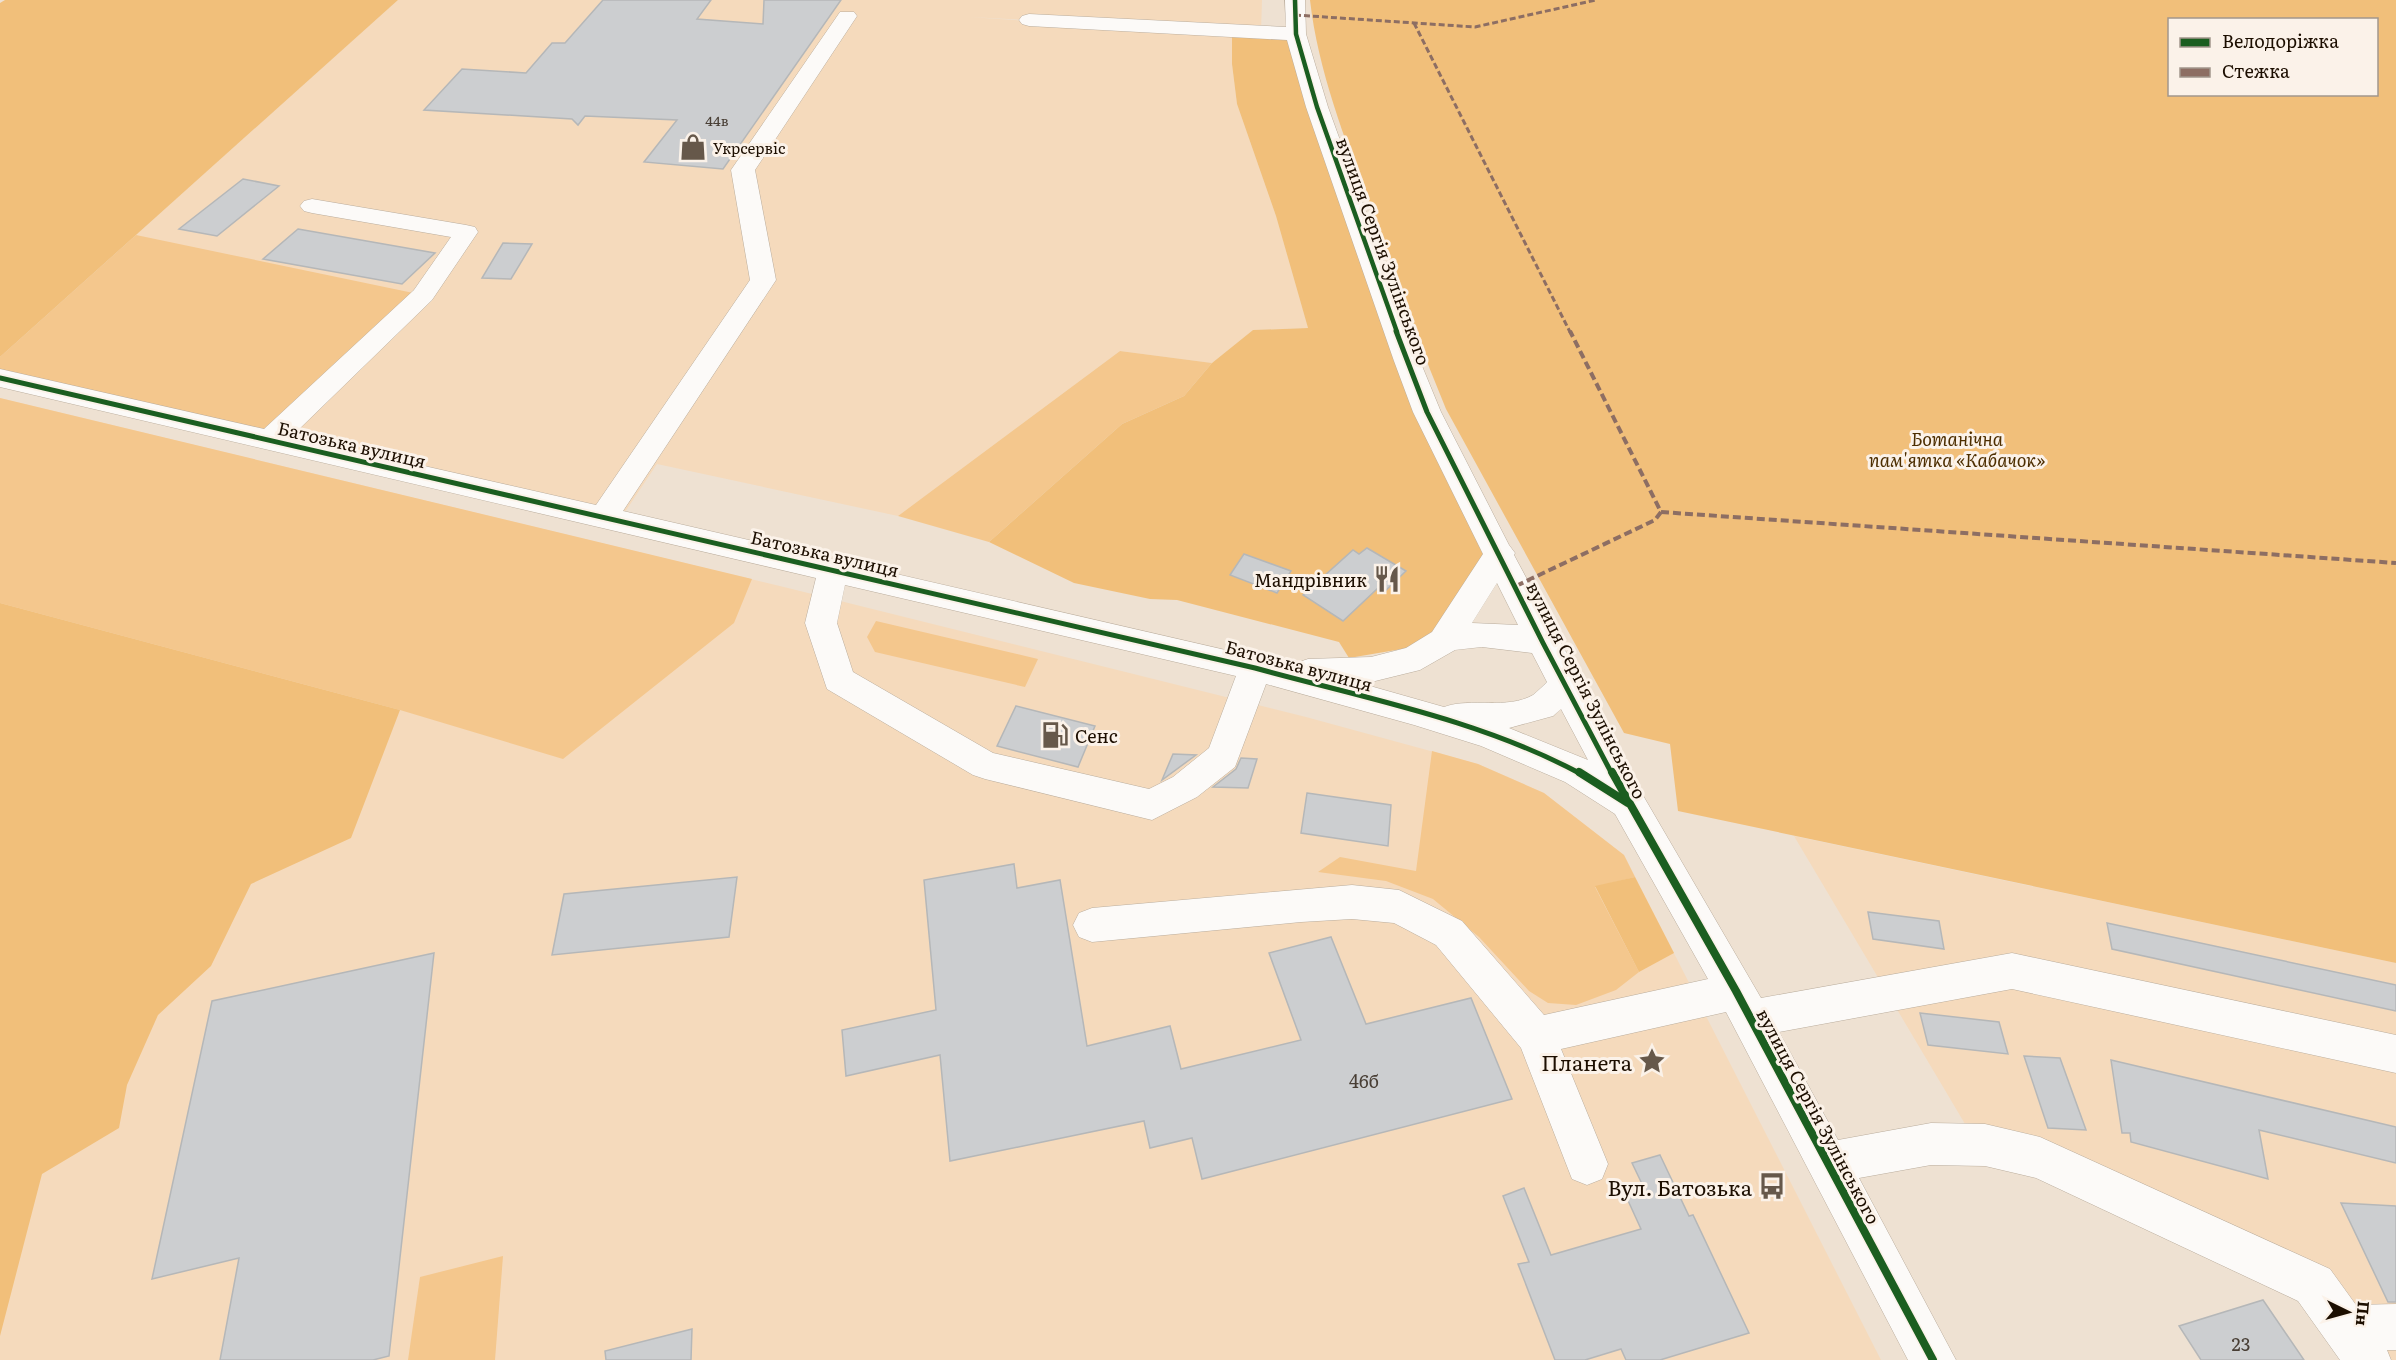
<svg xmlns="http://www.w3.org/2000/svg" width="2396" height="1360" font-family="Literata,serif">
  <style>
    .built { fill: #f5dabc }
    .green { fill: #f4c78d }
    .forest { fill: #f1bf7a; fill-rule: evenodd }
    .building { fill: #ccced0; stroke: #b5b7b8; stroke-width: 1.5 }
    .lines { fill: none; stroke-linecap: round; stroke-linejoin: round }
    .minor-casing { stroke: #baad9d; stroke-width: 1 }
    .minor { fill: #fcfaf8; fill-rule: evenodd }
    .quiet-far1 { stroke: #8d6e63; stroke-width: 3; stroke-dasharray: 6 3; stroke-linecap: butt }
    .quiet { stroke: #8d6e63; stroke-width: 4; stroke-dasharray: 8 4; stroke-linecap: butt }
    .cycleway-far2-casing { stroke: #fbf2e9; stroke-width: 7 }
    .cycleway-far1-casing { stroke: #fbf2e9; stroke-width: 9 }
    .cycleway-casing { stroke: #fbf2e9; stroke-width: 11 }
    .cycleway-far2 { stroke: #1b5e20; stroke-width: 4.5 }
    .cycleway-far1 { stroke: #1b5e20; stroke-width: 5 }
    .cycleway { stroke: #1b5e20; stroke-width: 8 }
    .labels { text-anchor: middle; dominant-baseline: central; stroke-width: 6; stroke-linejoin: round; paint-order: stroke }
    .far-number-label { font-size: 14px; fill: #483e34 }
    .far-poi-label { font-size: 15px; fill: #1c0e00; stroke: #fbf2e9; text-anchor: start }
    .street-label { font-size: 18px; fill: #1c0e00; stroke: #fbf2e9 }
    .park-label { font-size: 18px; font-style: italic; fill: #4d2e00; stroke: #fbf2e9 }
    .poi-label { font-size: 18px; fill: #1c0e00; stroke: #fbf2e9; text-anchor: end }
    .near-number-label { font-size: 18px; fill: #483e34 }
    .near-poi-label { font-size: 21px; fill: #1c0e00; stroke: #fbf2e9; text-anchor: end }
  </style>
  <rect width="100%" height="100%" fill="#eee1d2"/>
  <g class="built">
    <path d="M398 0H1262L1261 32 969 17 1232 35V64L1237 104 1276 216 1308 328 1253 330 1212 363 1120 351 898 516 657 464 619 521 270 440 136 235Z"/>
    <path d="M0 398 784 587 1306 717 1478 764 1544 793 1624 855 1881 1360H0Z"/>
    <path d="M1794 836 2396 963V1360H2386L2325 1273 1971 1134Z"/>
  </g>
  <g class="green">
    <path d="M136 235 423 295 270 440 0 378V357Z"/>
    <path d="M1120 351 1212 363 1184 396 1122 424 989 542 898 516Z"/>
    <path d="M0 398 752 579 734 623 563 759 400 710 0 603Z"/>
    <path d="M876 621 1038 659 1025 687 875 652 867 637Z"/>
    <path d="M1432 751 1478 764 1544 793 1624 855 1635 877 1595 887 1639 972 1616 990 1576 1005 1548 1003 1529 991 1479 937 1433 899 1386 881 1318 872 1340 857 1416 871Z"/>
    <path d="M503 1256 495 1360H408L420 1277Z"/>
  </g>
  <g class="forest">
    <path d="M5 0H398L0 357V3Z"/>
    <path d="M1310 0H2396V963L1678 811 1670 744 1624 733 1446 409C1418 342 1394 273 1369 205 1345 138 1318 71 1310 0ZM2170 20H2376V94H2170Z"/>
    <path d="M1296 34 1407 361 1499 553 1443 642 1349 658 1339 642 1177 600 1150 599 1074 583 989 542 1122 424 1184 396 1212 363 1253 330 1308 328 1276 216 1237 104 1232 64V35Z"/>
    <path d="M0 603 400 710 351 838 251 884 211 966 158 1015 127 1085 119 1128 42 1174 0 1336Z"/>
    <path d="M1635 877 1674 953 1639 972 1595 886Z"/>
  </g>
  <g class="building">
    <path d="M603 0H711L697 19 763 24 764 0H841L723 169 644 162 677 120 585 116 578 125 572 119 424 110 462 69 526 73 552 43H565Z"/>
    <path d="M243 179 279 186 217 236 179 229Z"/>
    <path d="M298 229 435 253 402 284 263 259Z"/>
    <path d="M503 243 532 244 511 279 482 278Z"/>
    <path d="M1367 548 1406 571 1383 593 1377 589 1343 621 1303 595 1353 550 1359 554Z"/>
    <path d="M1244 554 1291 571 1277 593 1230 575Z"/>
    <path d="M1016 706 1095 726 1078 767 997 746Z"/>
    <path d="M1173 754 1196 755 1162 780Z"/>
    <path d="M1241 758 1257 759 1248 788 1213 787 1236 769Z"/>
    <path d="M1307 793 1391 805 1388 846 1301 833Z"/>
    <path d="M1014 864 1017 888 1060 880 1087 1046 1170 1026 1181 1069 1301 1040 1269 953 1331 937 1366 1024 1471 998 1512 1099 1202 1179 1192 1138 1150 1148 1144 1121 950 1161 940 1055 846 1076 842 1030 936 1010 924 880Z"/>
    <path d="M737 877 729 937 552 955 564 894Z"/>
    <path d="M1868 912 1939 921 1944 949 1873 939Z"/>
    <path d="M2107 923 2396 985V1011L2112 949Z"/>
    <path d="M434 953 389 1356 373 1360H220L239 1258 152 1279 212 1001Z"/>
    <path d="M1920 1013 1999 1022 2008 1054 1928 1045Z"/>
    <path d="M2024 1056 2060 1058 2086 1130 2048 1128Z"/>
    <path d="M2111 1060 2396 1127V1163L2259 1130 2268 1179 2131 1142 2130 1133H2122Z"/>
    <path d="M1660 1155 1689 1216 1693 1215 1749 1333 1660 1360H1626L1621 1349 1585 1360H1555L1518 1264 1529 1262 1503 1196 1524 1188 1551 1255 1641 1229 1625 1194 1644 1188 1632 1163Z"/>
    <path d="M2341 1203 2396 1206V1302H2388Z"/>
    <path d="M2263 1300 2304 1360H2201L2179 1326Z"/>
    <path d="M692 1329 691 1360H606L605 1351Z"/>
  </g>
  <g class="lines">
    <defs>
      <path id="minor" d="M1285 0H1305L1306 34 1328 107 1420 361 1441 412 1509 545 1515 553 1514 555 1641 792 1761 998 2012 953 2396 1035V1073L2012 989 1779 1032 1838 1140 1931 1123 1985 1124 2040 1137 2330 1269 2356 1305 2396 1304V1350H2387L2391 1360H2340L2298 1301 2036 1178 1985 1166 1931 1165 1859 1178 1956 1360H1908L1726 1012 1561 1049 1608 1164 1602 1179 1587 1185 1572 1179 1521 1048 1436 945 1394 923 1352 919 1301 922 1092 942 1079 937 1073 925 1079 913 1092 908 1352 885 1399 890 1462 921 1544 1015 1708 979 1615 814 1565 782 1481 746 1414 725 1266 684 1235 767 1197 797 1152 820 985 779 973 775 827 689 805 623 816 578 0 387V369L264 429 414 290 451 237 312 213 304 211 300 206 304 201 312 199 466 225 475 227 478 232 432 300 292 436 596 505 750 280 731 170 840 12H854L857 16 755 170 776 280 623 511 1295 666 1296 663 1308 659 1371 657 1406 648 1432 632 1483 554 1413 412 1394 361 1306 107 1287 40 1029 26 1022 24 1019 20 1022 16 1029 14 1286 27ZM1497 583 1518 625 1472 623ZM845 585 1236 676 1209 748 1173 777 1149 789 993 753 853 672 837 623ZM1482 647 1532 653 1547 682C1543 686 1538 691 1533 695 1507 710 1471 697 1444 707L1363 684 1420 670 1455 650ZM1561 709 1588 760 1509 728 1553 716Z"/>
    </defs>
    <use href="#minor" class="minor-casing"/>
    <use href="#minor" class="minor"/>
    <g class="quiet-far1">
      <path d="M1295 15 1475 27 1596 0"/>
      <path d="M1414 23 1570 332"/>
    </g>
    <g class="quiet">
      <path d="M1661 512 2396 563"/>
      <path d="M1516 586 1655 520 1661 512 1570 331"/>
    </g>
    <defs>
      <path id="cycleway-far2" d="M1295 0 1296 34 1317 107 1397 332"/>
      <g id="cycleway-far1">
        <path d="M1396 331 1427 412 1543 643 1612 774"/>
        <path d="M0 378 1255 668C1364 698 1481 720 1581 774"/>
      </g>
      <g id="cycleway">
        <path d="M1579 772 1628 803"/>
        <path d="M1612 772 1736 991 1933 1360"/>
      </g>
    </defs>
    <use href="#cycleway-far2" class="cycleway-far2-casing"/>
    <use href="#cycleway-far1" class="cycleway-far1-casing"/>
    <use href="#cycleway" class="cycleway-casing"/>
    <use href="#cycleway-far2" class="cycleway-far2"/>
    <use href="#cycleway-far1" class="cycleway-far1"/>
    <use href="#cycleway" class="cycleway"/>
  </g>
  <defs>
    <symbol id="shop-bare" viewBox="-9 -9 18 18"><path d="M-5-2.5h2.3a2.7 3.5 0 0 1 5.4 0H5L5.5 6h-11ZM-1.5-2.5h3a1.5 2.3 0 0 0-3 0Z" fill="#66584a" stroke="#fbf2e9" stroke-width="2.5" paint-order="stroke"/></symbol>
    <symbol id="restaurant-bare" viewBox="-9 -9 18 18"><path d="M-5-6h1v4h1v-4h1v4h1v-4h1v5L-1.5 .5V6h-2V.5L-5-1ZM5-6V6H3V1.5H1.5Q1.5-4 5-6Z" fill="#66584a" stroke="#fbf2e9" stroke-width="2.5" paint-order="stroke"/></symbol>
    <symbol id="fuel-bare" viewBox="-9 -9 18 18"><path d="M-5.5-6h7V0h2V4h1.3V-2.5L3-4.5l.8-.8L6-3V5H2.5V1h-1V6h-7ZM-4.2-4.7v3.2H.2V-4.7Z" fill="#66584a" stroke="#fbf2e9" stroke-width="2.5" paint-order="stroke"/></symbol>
    <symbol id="sight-bare" viewBox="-9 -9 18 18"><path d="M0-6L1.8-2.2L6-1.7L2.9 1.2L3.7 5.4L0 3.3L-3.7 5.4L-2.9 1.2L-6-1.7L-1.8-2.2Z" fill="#66584a" stroke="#fbf2e9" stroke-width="2.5" paint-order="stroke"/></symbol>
    <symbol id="bus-bare" viewBox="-9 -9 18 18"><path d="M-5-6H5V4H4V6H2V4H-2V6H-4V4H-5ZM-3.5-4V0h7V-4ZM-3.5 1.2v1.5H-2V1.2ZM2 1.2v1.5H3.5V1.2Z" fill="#66584a" stroke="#fbf2e9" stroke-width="2.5" paint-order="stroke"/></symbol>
  </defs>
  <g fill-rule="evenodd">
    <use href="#shop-bare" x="674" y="128" width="38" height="38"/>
    <use href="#restaurant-bare" x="1368" y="560" width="38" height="38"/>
    <use href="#fuel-bare" x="1036" y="716" width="38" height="38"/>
    <use href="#sight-bare" x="1633" y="1042" width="38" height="38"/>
    <use href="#bus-bare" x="1753" y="1167" width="38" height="38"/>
  </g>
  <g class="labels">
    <g class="far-number-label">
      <text x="717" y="120">44в</text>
    </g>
    <g class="far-poi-label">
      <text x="713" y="147">Укрсервіс</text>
    </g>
    <g class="street-label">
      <text transform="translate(1384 251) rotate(70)">вулиця Сергія Зулінського</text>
      <text transform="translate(352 444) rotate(13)">Батозька вулиця</text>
      <text transform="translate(825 553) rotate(13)">Батозька вулиця</text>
      <text transform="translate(1299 665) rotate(15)">Батозька вулиця</text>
      <text transform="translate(1587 690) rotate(63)">вулиця Сергія Зулінського</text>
      <text transform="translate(1819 1116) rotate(62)">вулиця Сергія Зулінського</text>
    </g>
    <g class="park-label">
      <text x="1957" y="438">Ботанічна<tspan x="1957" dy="21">пам'ятка «Кабачок»</tspan></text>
    </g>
    <g class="poi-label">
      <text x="1367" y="579">Мандрівник</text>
      <text x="1075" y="735" text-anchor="start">Сенс</text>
    </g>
    <g class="near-number-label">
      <text x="1364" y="1080">46б</text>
      <text x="2241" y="1343">23</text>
    </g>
    <g class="near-poi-label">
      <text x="1632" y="1061">Планета</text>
      <text x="1752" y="1186">Вул. Батозька</text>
    </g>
  </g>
  <rect x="2168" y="18" width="210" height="78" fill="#fbf2e9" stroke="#a2978c" stroke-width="1.5"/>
  <rect x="2180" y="38" width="30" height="9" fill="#1b5e20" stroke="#a2978c" stroke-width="1.5"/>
  <text x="2222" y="48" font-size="18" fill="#1c0e00">Велодоріжка</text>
  <rect x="2180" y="68" width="30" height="9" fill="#8d6e63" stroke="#a2978c" stroke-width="1.5"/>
  <text x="2222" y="78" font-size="18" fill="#1c0e00">Стежка</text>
  <g transform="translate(2348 1312) rotate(95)" stroke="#fbf2e9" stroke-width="4.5" paint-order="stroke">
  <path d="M0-4.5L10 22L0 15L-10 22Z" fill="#1c0e00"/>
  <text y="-9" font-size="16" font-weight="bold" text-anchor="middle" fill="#1c0e00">Пн</text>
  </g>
</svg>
